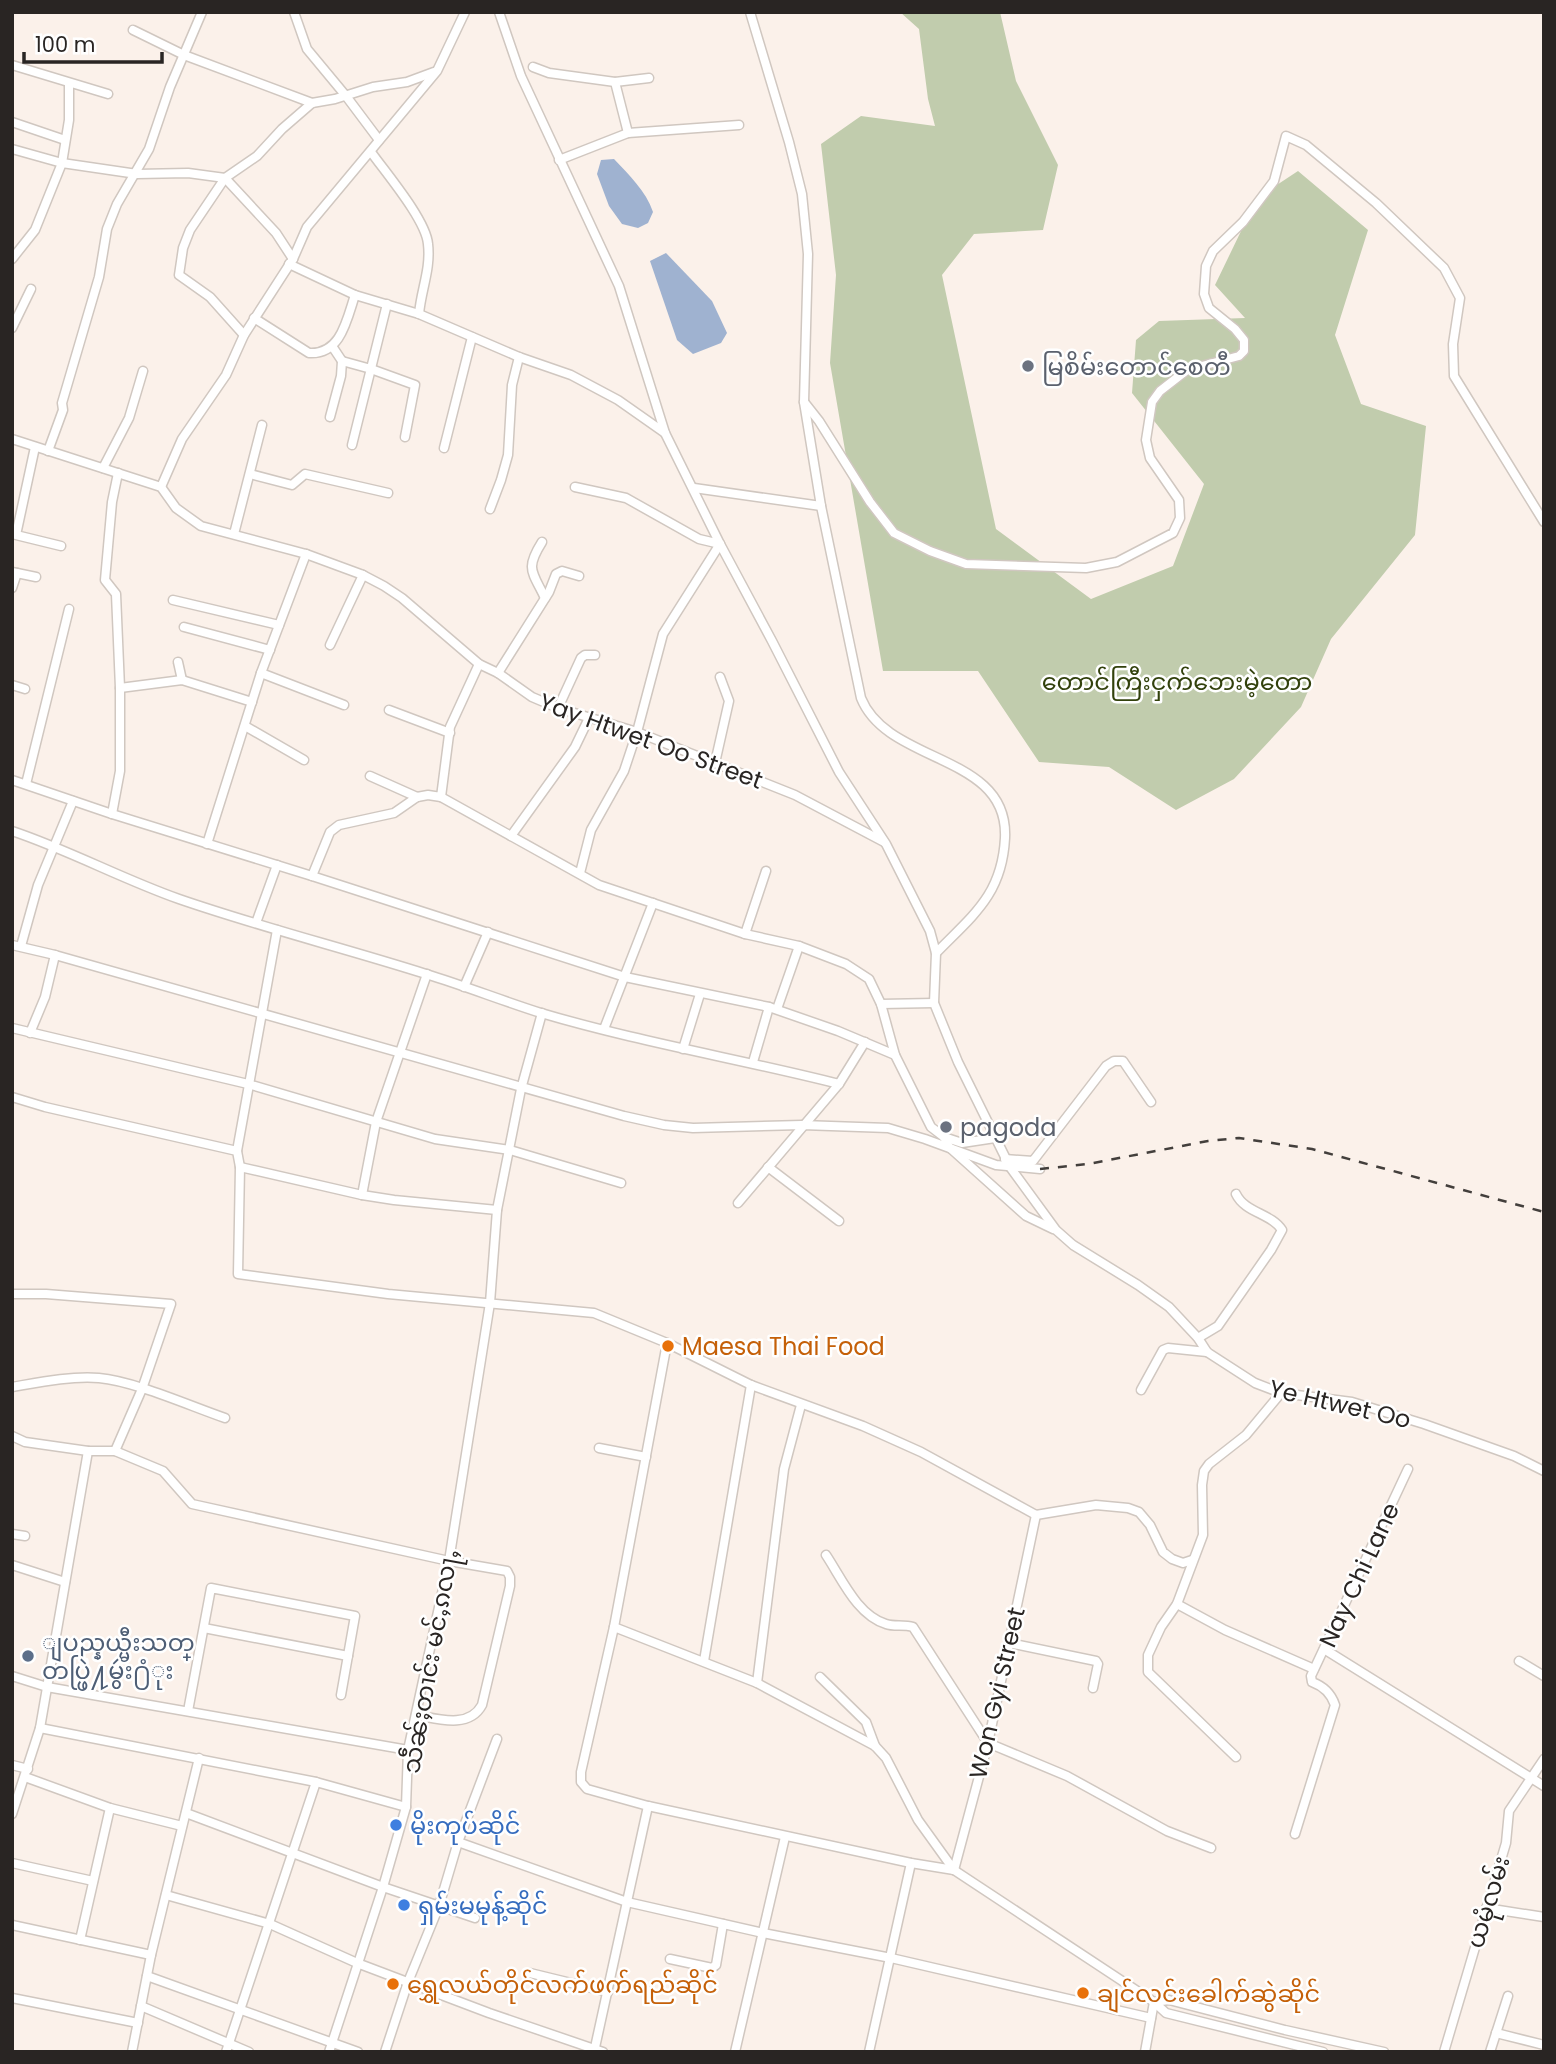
<svg xmlns="http://www.w3.org/2000/svg" width="1556" height="2064" font-family="Poppins,'Noto Sans Myanmar',sans-serif">
  <style>
    .green { fill: #c1ccad }
    .water { fill: #9fb2d0 }
    .lines { fill: none; stroke-linecap: round; stroke-linejoin: round }
    .street-casing { stroke: #d0c7c0; stroke-width: 11 }
    .street { stroke: #fff; stroke-width: 8 }
    .rail { stroke: #433f3c; stroke-width: 2.5; stroke-dasharray: 9 9; stroke-linecap: butt }
    .worship-dot { fill: #6b7280; stroke: #fff; stroke-width: 2.5 }
    .food-dot { fill: #e8710a; stroke: #fff; stroke-width: 2.5 }
    .service-dot { fill: #5c6f8a; stroke: #fff; stroke-width: 2.5 }
    .shop-dot { fill: #3f7fe0; stroke: #fff; stroke-width: 2.5 }
    .labels { text-anchor: middle; dominant-baseline: central; stroke-width: 5; stroke-linejoin: round; paint-order: stroke }
    .worship-label { font-size: 24px; fill: #5b616d; stroke: #fff; text-anchor: start }
    .park-label { font-size: 24px; fill: #32410c; stroke: #fff }
    .street-label { font-size: 24px; fill: #292523; stroke: #fff }
    .food-label { font-size: 24px; fill: #c56008; stroke: #fff; text-anchor: start }
    .service-label { font-size: 24px; fill: #4e5e75; stroke: #fff; text-anchor: start }
    .shop-label { font-size: 24px; fill: #366cbe; stroke: #fff; text-anchor: start }
  </style>
  <rect width="100%" height="100%" fill="#fbf1ea"/>
  <path class="green" d="M900 12H1000L1016 81 1058 165 1043 230 974 234 942 275 996 529 1091 599 1173 566 1204 484 1132 393 1136 340 1159 321 1245 318 1215 285 1257 198 1298 171 1368 230 1335 335 1361 404 1426 426 1415 535 1331 639 1301 707 1234 779 1176 810 1109 767 1039 762 978 671H883L830 363 836 275 821 144 861 116 935 126 928 99 919 29Z"/>
  <g class="water">
    <path d="M614 159C629 175 646 191 653 212L648 223 638 228 622 224 609 206 597 174 601 160Z"/>
    <path d="M666 253 712 301 727 333 721 343 693 354 677 340 650 261Z"/>
  </g>
  <g class="lines">
    <defs>
      <g id="street">
        <path d="M294 12 307 49 346 96 379 140"/>
        <path d="M499 12 521 76 619 286 665 433 720 544 772 641 839 772 886 844 930 931 936 953 934 1003 958 1062 1010 1167 1056 1230 1073 1245 1138 1285 1169 1307 1198 1338 1207 1352 1255 1383 1281 1393 1352 1402 1424 1424 1514 1456 1544 1471"/>
        <path d="M750 12 789 142 802 194 808 254 804 402 821 506 861 698C888 765 1009 753 1005 838 1002 895 973 915 936 953"/>
        <path d="M133 30 184 55 312 103"/>
        <path d="M12 65 108 94"/>
        <path d="M533 67 549 73 615 82 649 78"/>
        <path d="M615 82 628 133"/>
        <path d="M12 122 65 140"/>
        <path d="M12 149 62 163 137 174 188 173 225 178 276 233 293 259"/>
        <path d="M371 152C386 173 426 220 428 244 431 269 421 290 419 314"/>
        <path d="M559 160 628 133 739 125"/>
        <path d="M12 259 35 230 62 163 69 120V84"/>
        <path d="M289 264 355 295 419 314 519 357 571 375 618 400 665 433"/>
        <path d="M254 318 309 353C341 355 347 319 355 295"/>
        <path d="M12 328 31 289"/>
        <path d="M244 335 210 297 179 275 183 248 190 230 225 178 257 156 282 129 312 103 335 99 373 87 407 82 434 72"/>
        <path d="M342 361 371 369 415 385 405 437"/>
        <path d="M804 402 819 421 870 502 894 533 930 551 966 564 1086 568 1117 562 1173 533 1180 518 1179 500 1150 458 1146 440 1152 402 1160 391 1187 370 1239 356 1244 351V340L1235 329 1209 308 1204 294 1206 266 1213 251 1243 222 1274 181 1286 136 1306 145 1376 203 1444 268 1460 298 1453 344 1454 376 1544 522"/>
        <path d="M330 417 341 376 342 361 332 346"/>
        <path d="M12 439 161 487 176 508 201 526 306 554 363 575 384 586 402 598 479 664 498 673 532 697 558 708 637 732 795 795 884 842"/>
        <path d="M352 445 387 304"/>
        <path d="M35 447 16 535 61 546"/>
        <path d="M444 448 472 337"/>
        <path d="M48 451 63 410 62 403 99 277 107 229 117 204 149 149 170 87 202 12"/>
        <path d="M103 468 129 418 143 371"/>
        <path d="M250 474 292 485 305 474 388 493"/>
        <path d="M161 487 182 439 226 375 244 335 293 259 307 227 437 71 465 12"/>
        <path d="M575 487 626 498 699 539 720 544 663 634 637 732 624 771 591 830 580 873"/>
        <path d="M694 488 821 506"/>
        <path d="M490 509 501 480 508 455 512 385 519 357"/>
        <path d="M234 534 262 425"/>
        <path d="M542 542C525 569 532 571 545 598"/>
        <path d="M12 572 36 577"/>
        <path d="M12 588 17 573"/>
        <path d="M173 600 279 625"/>
        <path d="M184 627 270 650"/>
        <path d="M330 645 363 575"/>
        <path d="M178 662 182 680"/>
        <path d="M261 673 344 705"/>
        <path d="M498 673 549 592 556 574 562 571 579 576"/>
        <path d="M12 685 25 689"/>
        <path d="M120 688 182 680 252 702"/>
        <path d="M558 708 581 658 585 655H595"/>
        <path d="M389 710 450 733"/>
        <path d="M245 726 304 760"/>
        <path d="M715 763 729 701 720 677"/>
        <path d="M370 776 417 797"/>
        <path d="M12 780 112 814 312 876 625 977 769 1007 838 1031 895 1055 931 1127 944 1137 949 1147 1026 1216 1053 1229"/>
        <path d="M26 784 69 609"/>
        <path d="M441 797 599 885 745 934 799 946 846 964 869 979 881 1004 895 1055"/>
        <path d="M112 814 120 771V688L116 594 105 580 112 502 118 473"/>
        <path d="M12 831C69 850 122 879 179 899 260 927 344 948 426 974 465 986 503 1001 541 1013 639 1042 740 1059 839 1084"/>
        <path d="M511 836 575 747 589 718"/>
        <path d="M207 844 261 673 306 554"/>
        <path d="M312 876 330 832 339 825 394 813 417 797 428 795 441 797 450 727 479 664"/>
        <path d="M256 923 277 865"/>
        <path d="M745 934 766 871"/>
        <path d="M12 945 55 955 624 1116 664 1125 693 1128 802 1125 888 1128 925 1139 996 1165 1040 1169"/>
        <path d="M21 946 38 885 73 801"/>
        <path d="M464 987 488 932"/>
        <path d="M881 1004 934 1003"/>
        <path d="M777 1009 799 946"/>
        <path d="M12 1028 248 1084 435 1139 510 1150 621 1183"/>
        <path d="M604 1029 653 903"/>
        <path d="M30 1033 45 997 55 955"/>
        <path d="M683 1049 700 994"/>
        <path d="M753 1062 769 1007"/>
        <path d="M12 1097 45 1107 237 1151 240 1167 238 1274 388 1294 594 1313 667 1343 751 1385 863 1426 921 1452 1036 1515 1096 1505 1128 1508 1139 1512 1150 1525 1163 1552 1172 1559 1183 1563 1192 1560"/>
        <path d="M944 1137 962 1143 995 1138"/>
        <path d="M237 1151 277 930"/>
        <path d="M1005 1159 1033 1161 1106 1066 1114 1061H1123L1151 1102"/>
        <path d="M240 1167 362 1195 394 1200 497 1210"/>
        <path d="M768 1167 839 1221"/>
        <path d="M362 1195 376 1122 427 974"/>
        <path d="M738 1203 839 1084 865 1042"/>
        <path d="M12 1294H46L171 1304 142 1389 115 1451"/>
        <path d="M1198 1338 1218 1326 1271 1250 1282 1230C1271 1213 1245 1213 1236 1194"/>
        <path d="M667 1343 614 1627 581 1772V1782L587 1789 648 1806 911 1863 954 1870"/>
        <path d="M12 1387C41 1382 70 1376 99 1378 134 1381 190 1406 225 1418"/>
        <path d="M1141 1390 1163 1350 1168 1348 1207 1352"/>
        <path d="M12 1436 25 1442 88 1451H115L163 1471 192 1504 449 1561 507 1571 510 1577V1586L482 1705C469 1729 438 1719 416 1715"/>
        <path d="M599 1448 646 1457"/>
        <path d="M12 1534 25 1536"/>
        <path d="M826 1555C842 1579 857 1615 886 1624 894 1627 904 1624 913 1627L988 1743 1067 1776 1167 1831 1211 1848"/>
        <path d="M12 1565 65 1582"/>
        <path d="M1177 1604 1225 1630 1314 1669"/>
        <path d="M614 1627 757 1683 875 1746 886 1758 918 1820 954 1870 1154 2002 1166 2013 1323 2052"/>
        <path d="M204 1628 348 1656"/>
        <path d="M1009 1643 1096 1661 1098 1664 1093 1688"/>
        <path d="M1324 1649 1544 1786"/>
        <path d="M704 1661 751 1385"/>
        <path d="M1519 1661 1544 1676"/>
        <path d="M12 1676 47 1687 408 1750"/>
        <path d="M820 1677 866 1722 875 1746"/>
        <path d="M757 1683 784 1469 801 1405"/>
        <path d="M188 1711 211 1588 355 1616 341 1695"/>
        <path d="M40 1728 316 1782 406 1807"/>
        <path d="M1236 1757 1148 1672V1655L1161 1627 1177 1604 1203 1535 1202 1485 1204 1471 1209 1464 1246 1435 1281 1393"/>
        <path d="M12 1765 28 1769"/>
        <path d="M25 1777 110 1808 182 1826"/>
        <path d="M186 1813 383 1887 475 1918"/>
        <path d="M12 1814 40 1728 88 1451"/>
        <path d="M1295 1834 1335 1705C1331 1693 1323 1686 1312 1682L1311 1676 1408 1469"/>
        <path d="M458 1842 627 1902 763 1933 891 1958 1151 2018"/>
        <path d="M12 1863 93 1881"/>
        <path d="M954 1870 988 1743 1036 1515"/>
        <path d="M166 1895 270 1924 357 1963 489 2013 603 2052"/>
        <path d="M1486 1908 1544 1917"/>
        <path d="M12 1925 151 1955"/>
        <path d="M80 1940 110 1808"/>
        <path d="M670 1959 712 1968 716 1965 723 1924"/>
        <path d="M530 1973 608 1992"/>
        <path d="M147 1976 358 2052"/>
        <path d="M12 1998 138 2023"/>
        <path d="M1154 2002 1169 2000 1285 2030 1384 2052"/>
        <path d="M141 2006 249 2052"/>
        <path d="M1496 2033 1544 2045"/>
        <path d="M132 2052 151 1955 199 1758"/>
        <path d="M226 2052 316 1782"/>
        <path d="M329 2052 383 1887 406 1807 408 1750 449 1561 490 1303 497 1210 521 1089 542 1013"/>
        <path d="M385 2052 408 1982 439 1906 458 1842 497 1739"/>
        <path d="M594 2052 648 1806"/>
        <path d="M735 2052 785 1837"/>
        <path d="M869 2052 911 1863"/>
        <path d="M1145 2052 1154 2002"/>
        <path d="M1444 2052 1506 1843 1509 1811 1544 1759"/>
        <path d="M1490 2052 1508 1996"/>
      </g>
    </defs>
    <use href="#street" class="street-casing"/>
    <use href="#street" class="street"/>
    <path class="rail" d="M1040 1169 1088 1164 1208 1141 1239 1138 1312 1149 1544 1212"/>
  </g>
  <g class="worship-dot">
    <circle cx="1028" cy="366" r="7"/>
    <circle cx="946" cy="1127" r="7"/>
  </g>
  <g class="food-dot">
    <circle cx="668" cy="1346" r="7"/>
    <circle cx="393" cy="1984" r="7"/>
    <circle cx="1083" cy="1993" r="7"/>
  </g>
  <circle class="service-dot" cx="28" cy="1656" r="7"/>
  <g class="shop-dot">
    <circle cx="396" cy="1825" r="7"/>
    <circle cx="404" cy="1905" r="7"/>
  </g>
  <g class="labels">
    <g class="worship-label">
      <text x="1042" y="366">မြစိမ်းတောင်စေတီ</text>
      <text x="960" y="1127">pagoda</text>
    </g>
    <g class="park-label">
      <text x="1177" y="681">တောင်ကြီးငှက်ဘေးမဲ့တော</text>
    </g>
    <g class="street-label">
      <text transform="translate(651 741) rotate(20)">Yay Htwet Oo Street</text>
      <text transform="translate(1340 1404) rotate(13)">Ye Htwet Oo</text>
      <text transform="translate(1359 1575) rotate(-65)">Nay Chi Lane</text>
      <text transform="translate(430 1661) rotate(-80)">သဵၼ်ႈတၢင်း မင်ႇၵလႃႇ</text>
      <text transform="translate(997 1693) rotate(-77)">Won Gyi Street</text>
      <text transform="translate(1488 1902) rotate(-73)">ယမုံလမ်း</text>
    </g>
    <g class="food-label">
      <text x="682" y="1346">Maesa Thai Food</text>
      <text x="407" y="1984">ရွှေလယ်တိုင်လက်ဖက်ရည်ဆိုင်</text>
      <text x="1097" y="1993">ချင်လင်းခေါက်ဆွဲဆိုင်</text>
    </g>
    <g class="service-label">
      <text x="42" y="1642">ျပည္နယ္မီးသတ္<tspan x="42" dy="28">တပ္ဖြဲ႔မွဴး႐ံုး</tspan></text>
    </g>
    <g class="shop-label">
      <text x="410" y="1825">မိုးကုပ်ဆိုင်</text>
      <text x="418" y="1905">ရှမ်းမမုန့်ဆိုင်</text>
    </g>
  </g>
  <rect width="1556" height="2064" fill="none" stroke="#292523" stroke-width="28"/>
  <path d="M24 52v10h138v-10" fill="none" stroke="#292523" stroke-width="3.5"/>
  <text x="35" y="52" font-size="21" fill="#292523" stroke="#ffffff" stroke-width="5" paint-order="stroke">100 m</text>
</svg>
